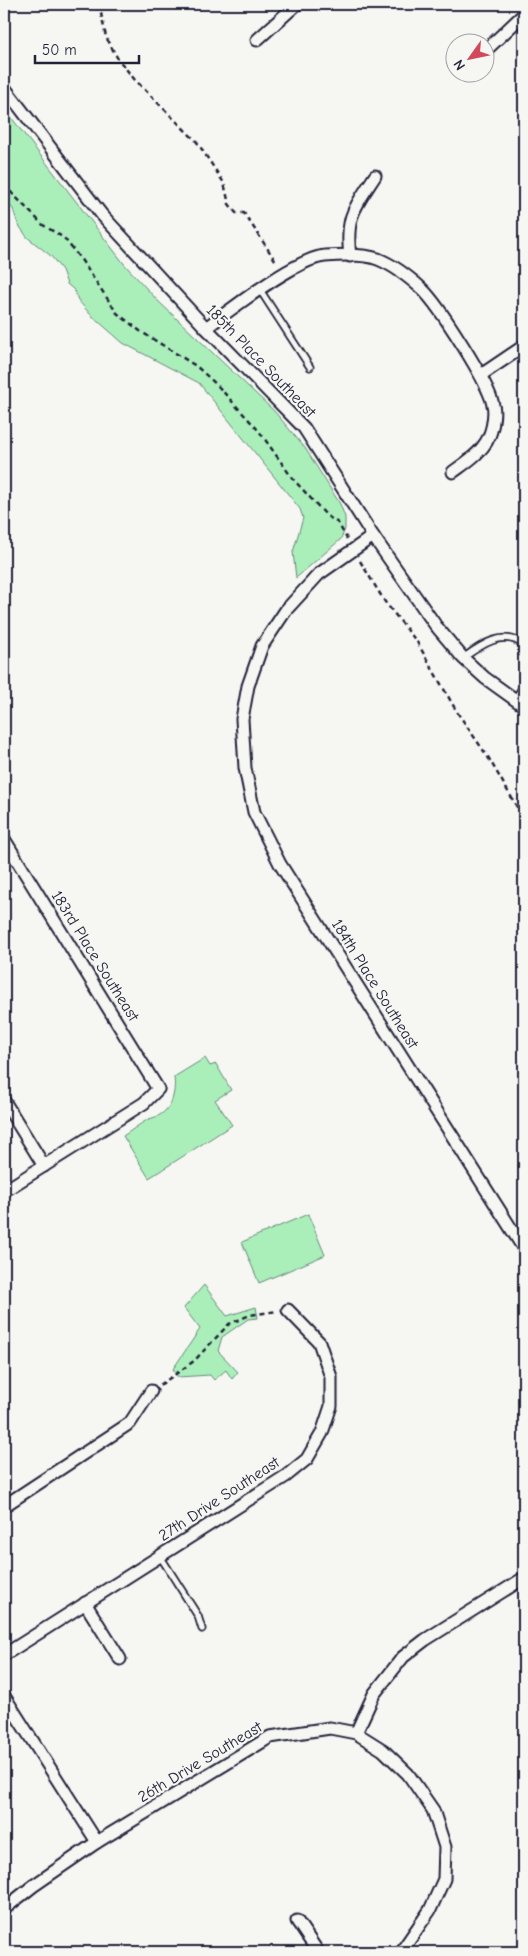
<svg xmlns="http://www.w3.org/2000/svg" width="528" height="1956" font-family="'Comic Neue',sans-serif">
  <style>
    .green { fill: #aaefba; stroke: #66887a }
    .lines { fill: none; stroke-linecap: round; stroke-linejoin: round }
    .lane-casing { stroke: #22223b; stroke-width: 9 }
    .street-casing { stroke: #22223b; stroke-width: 15 }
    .path { stroke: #22223b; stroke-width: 2.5; stroke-dasharray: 5 4; stroke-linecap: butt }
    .lane { stroke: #f6f6f2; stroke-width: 5.5 }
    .street { stroke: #f6f6f2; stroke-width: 11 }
    .labels { text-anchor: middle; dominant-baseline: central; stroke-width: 4.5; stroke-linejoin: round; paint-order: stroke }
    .street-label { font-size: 16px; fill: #22223b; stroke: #f6f6f2 }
  </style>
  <rect width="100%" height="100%" fill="#f6f6f2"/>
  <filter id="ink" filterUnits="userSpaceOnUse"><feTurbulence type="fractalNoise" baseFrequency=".02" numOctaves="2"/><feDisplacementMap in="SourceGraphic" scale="10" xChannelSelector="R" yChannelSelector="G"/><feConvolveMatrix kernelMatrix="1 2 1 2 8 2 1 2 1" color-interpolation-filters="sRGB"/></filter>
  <g filter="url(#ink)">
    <g class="green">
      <path d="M4 108 125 265 157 300 274 411 305 448 340 504 345 517V529L341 539 296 578 293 552 303 518 300 509 199 383 123 343 90 314 78 300 74 290 67 284 62 270 51 256 27 237 18 224 13 209 5 200Z"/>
      <path d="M205 1058 210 1066 216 1064 231 1090 215 1100 232 1125 149 1178 123 1136C131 1131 138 1125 147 1120 150 1118 154 1118 158 1116 172 1109 176 1092 174 1077Z"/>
      <path d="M308 1214 325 1255 259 1283 242 1242Z"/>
      <path d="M204 1285 227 1316 256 1307 258 1318 248 1319 222 1337 218 1351 238 1372 232 1379 226 1370 214 1380 210 1375 178 1377 173 1369 200 1329 184 1308Z"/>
    </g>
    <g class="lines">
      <defs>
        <g id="lane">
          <path d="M260 290 310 367"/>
          <path d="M463 658C481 645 503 629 524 645"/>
          <path d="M515 699 524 685"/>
          <path d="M160 1556 198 1616 202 1629"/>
        </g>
        <g id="street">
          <path d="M257 40 297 4"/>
          <path d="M486 50 524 14"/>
          <path d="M4 87 102 215 206 328 304 428 373 536 436 626 463 658 485 678 524 706"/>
          <path d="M350 256C345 216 355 207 375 176"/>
          <path d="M206 328C230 310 297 258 325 256 339 255 365 254 378 259 393 265 410 278 422 289 438 304 489 383 493 405 495 411 493 425 491 431 486 450 468 461 453 472"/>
          <path d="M481 375 524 346"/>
          <path d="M373 536 319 574 286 610 262 646 248 686 242 719 245 768 254 812 280 864 524 1249"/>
          <path d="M4 839 158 1089 144 1103 4 1191"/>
          <path d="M4 1101 44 1166"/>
          <path d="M4 1506 130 1423 151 1391"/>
          <path d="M85 1603 120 1659"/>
          <path d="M4 1655 286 1476 307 1459 322 1433 331 1406V1377L319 1342 288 1310"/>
          <path d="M4 1696 97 1842"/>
          <path d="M356 1733 374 1694 403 1657 425 1640 524 1578"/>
          <path d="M4 1909 33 1886 97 1842 270 1737 330 1728 356 1733 383 1750 408 1774 433 1810 445 1847 444 1879 430 1910 401 1952"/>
          <path d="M297 1921 318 1952"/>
        </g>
      </defs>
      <use href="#lane" class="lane-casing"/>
      <use href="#street" class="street-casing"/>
      <g class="path">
        <path d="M99 4 106 37 118 59 135 80 197 142 224 183 229 204 236 213H244L277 263"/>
        <path d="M4 185 43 225 64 238 82 261 117 313 140 331 196 366 217 385 259 431 293 479 327 516 338 523 347 539"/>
        <path d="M360 561 385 602 417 642 457 712 488 757 524 819"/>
        <path d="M160 1385 194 1361 229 1324 250 1315 277 1311"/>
      </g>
      <use href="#lane" class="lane"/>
      <use href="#street" class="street"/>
    </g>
  </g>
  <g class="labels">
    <g class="street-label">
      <text transform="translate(261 361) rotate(46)">185th Place Southeast</text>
      <text transform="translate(95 956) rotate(58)">183rd Place Southeast</text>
      <text transform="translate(375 984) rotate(58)">184th Place Southeast</text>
      <text transform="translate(219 1499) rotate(-33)">27th Drive Southeast</text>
      <text transform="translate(200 1762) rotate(-31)">26th Drive Southeast</text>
    </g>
  </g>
  <rect width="528" height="1956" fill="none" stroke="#f6f6f2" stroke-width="20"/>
  <rect x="10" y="10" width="508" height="1936" fill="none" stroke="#22223b" stroke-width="2" filter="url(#ink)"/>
  <g transform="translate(470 58) rotate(237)"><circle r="24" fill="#f6f6f2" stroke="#a1a1a9"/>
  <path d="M0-4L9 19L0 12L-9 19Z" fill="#d1495b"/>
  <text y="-8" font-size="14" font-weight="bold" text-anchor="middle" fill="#22223b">N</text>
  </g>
  <path d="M35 55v8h104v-8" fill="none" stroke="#22223b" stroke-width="2.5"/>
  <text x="42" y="55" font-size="15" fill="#22223b" stroke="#f6f6f2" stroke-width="4" paint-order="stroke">50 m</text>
</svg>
